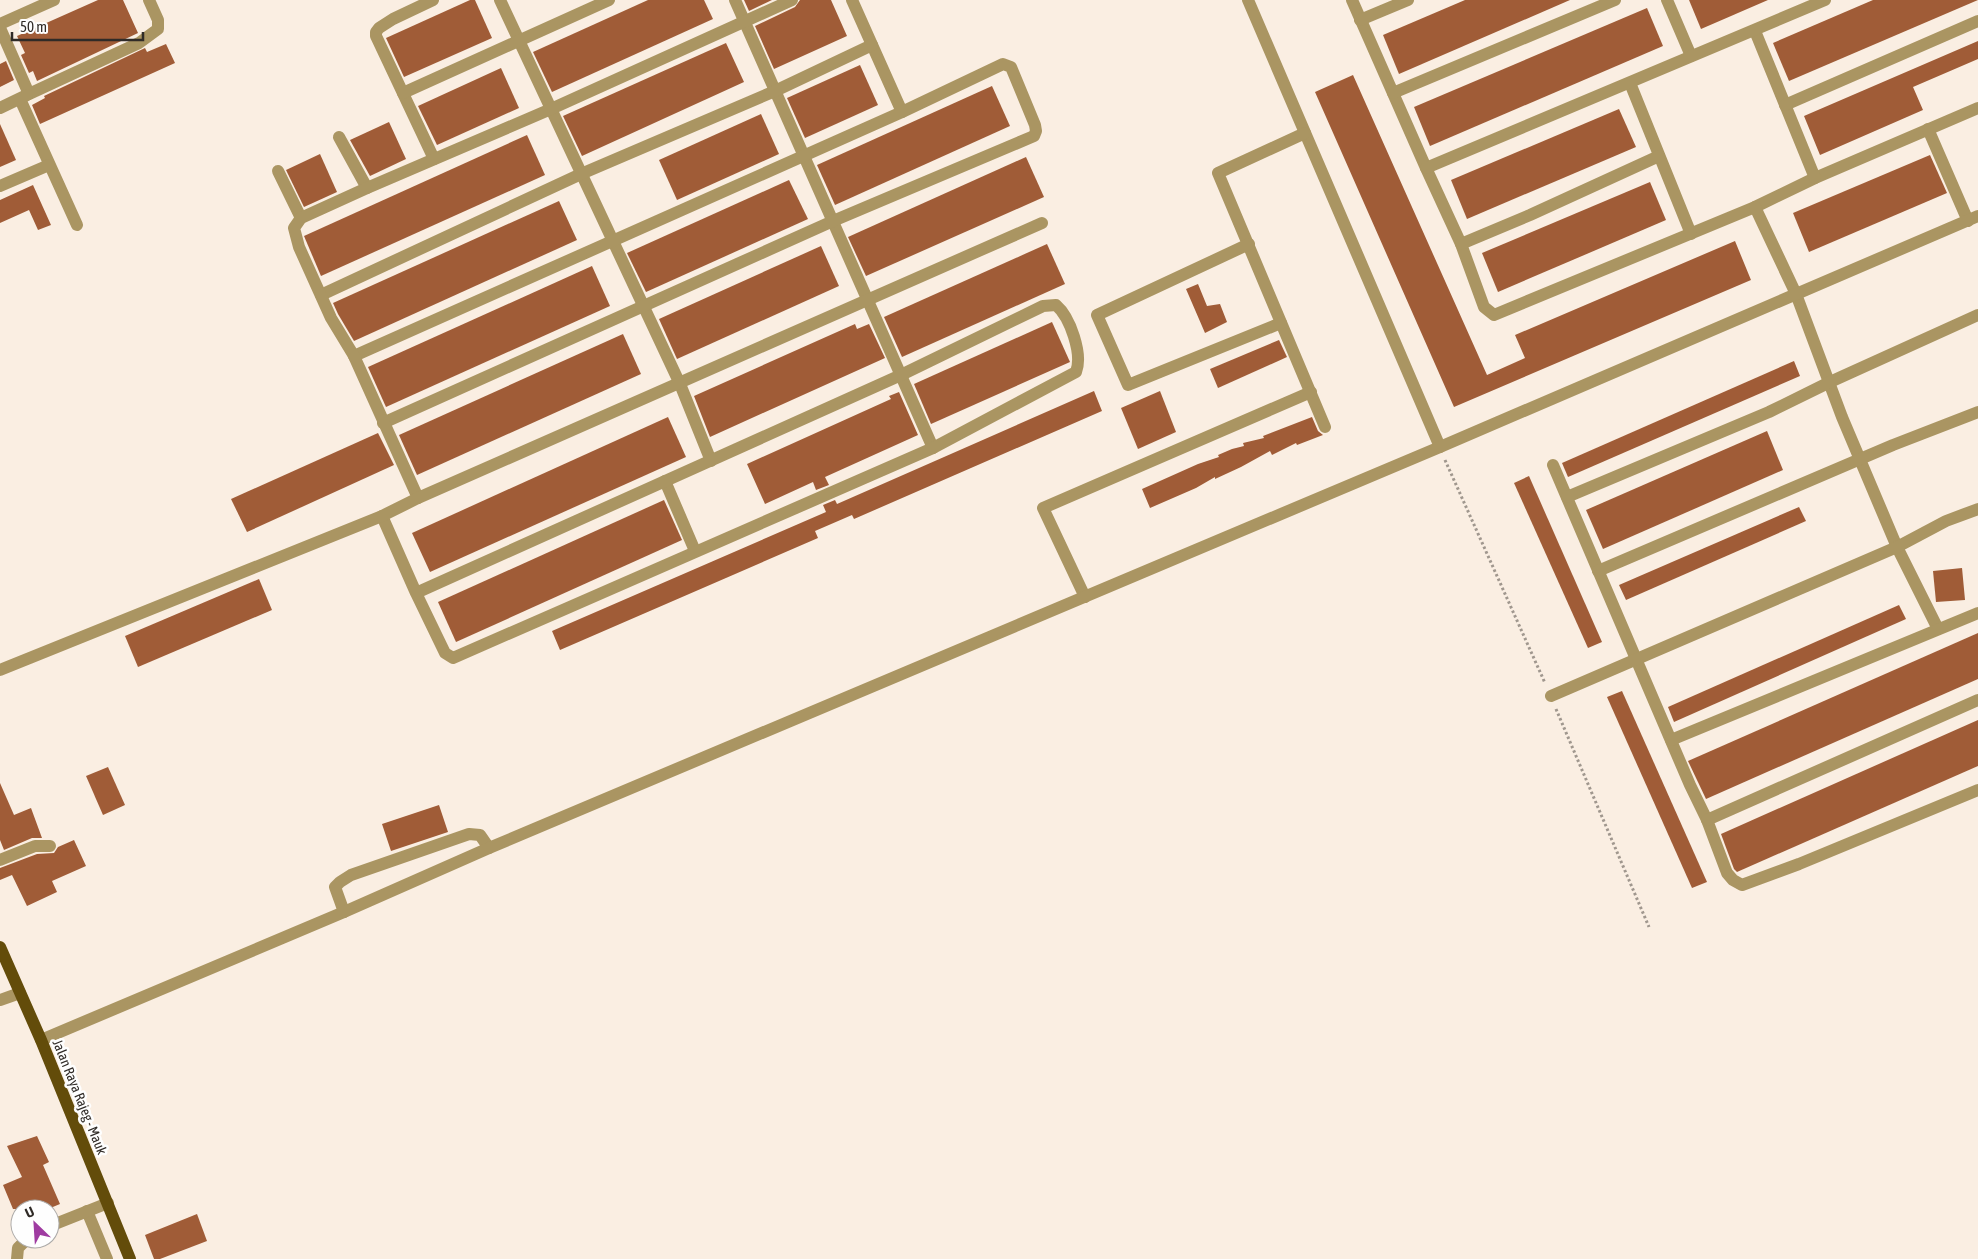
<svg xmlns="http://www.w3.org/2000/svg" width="1978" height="1259" font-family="'Asap Condensed',sans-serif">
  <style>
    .building { fill: #a05c37 }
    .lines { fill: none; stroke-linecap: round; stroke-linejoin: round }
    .path { stroke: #a0978e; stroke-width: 3; stroke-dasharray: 2.5 2.5; stroke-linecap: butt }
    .minor { stroke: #aa9562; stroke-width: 12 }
    .major { stroke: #634c0a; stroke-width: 12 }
    .labels { text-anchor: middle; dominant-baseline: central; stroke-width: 5; stroke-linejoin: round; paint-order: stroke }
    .street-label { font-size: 14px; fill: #302b27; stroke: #fefefe }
  </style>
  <rect width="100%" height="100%" fill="#faeee2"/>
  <g class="building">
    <path d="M98 0H123L138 33 37 81 33 71 29 73 21 55 25 53 17 36Z"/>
    <path d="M470 0H475L492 38 404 77 386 38Z"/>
    <path d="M648 0H704L713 19 552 92 533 52Z"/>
    <path d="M744 0H772L749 11Z"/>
    <path d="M800 0H831L847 36 774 69 755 26 795 7Z"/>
    <path d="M1465 0H1570L1399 74 1383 35Z"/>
    <path d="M1689 0H1768L1701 29Z"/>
    <path d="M1873 0H1978L1789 81 1773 43Z"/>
    <path d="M1647 8 1663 46 1430 146 1414 107Z"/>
    <path d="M1978 41V59L1913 87 1923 110 1820 155 1804 116Z"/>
    <path d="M726 43 744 82 582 156 563 116Z"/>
    <path d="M166 44 175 63 40 124 32 105 45 98 44 96 145 48 147 52Z"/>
    <path d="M6 61 14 80 0 87V64Z"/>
    <path d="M860 65 878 105 805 138 787 98Z"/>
    <path d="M501 68 519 108 437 145 418 106Z"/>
    <path d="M1353 75 1487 375 1525 358 1515 335 1735 241 1751 280 1454 407 1315 92Z"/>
    <path d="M992 86 1010 126 835 205 817 165Z"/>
    <path d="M1619 109 1636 147 1467 219 1451 180Z"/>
    <path d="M761 114 779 154 677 200 659 160Z"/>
    <path d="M389 122 406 159 370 176 350 140Z"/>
    <path d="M0 124 16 160 0 167Z"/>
    <path d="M527 135 545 175 321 276 304 236Z"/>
    <path d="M320 154 337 192 304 207 286 170Z"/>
    <path d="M1930 155 1947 193 1809 252 1793 213Z"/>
    <path d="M1026 157 1044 197 866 276 848 237Z"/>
    <path d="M789 180 808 219 646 292 627 253Z"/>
    <path d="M1650 182 1666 220 1498 292 1482 253Z"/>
    <path d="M33 185 51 225 38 230 29 210 0 223V200Z"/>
    <path d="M559 201 577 240 354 341 338 314 333 303Z"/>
    <path d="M1047 244 1065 284 902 357 884 317Z"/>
    <path d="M821 246 839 286 677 359 659 319Z"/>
    <path d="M592 266 610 306 386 407 368 367Z"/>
    <path d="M1198 284 1207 306 1220 304 1227 322 1205 333 1186 289Z"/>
    <path d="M1052 322 1070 362 931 424 914 384Z"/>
    <path d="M855 324 857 329 869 324 885 358 710 437 694 396Z"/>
    <path d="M623 334 641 374 417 475 399 435Z"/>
    <path d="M1279 340 1287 357 1218 388 1210 369Z"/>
    <path d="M1794 361 1800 376 1568 477 1562 463Z"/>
    <path d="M1094 391 1102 411 854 519 852 515 815 531 818 538 560 650 552 631 826 512 823 505 835 500 837 504Z"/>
    <path d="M1160 391 1176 432 1138 449 1121 408Z"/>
    <path d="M899 392 918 435 825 477 829 485 816 490 813 482 765 504 747 464 891 399 889 396Z"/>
    <path d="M668 417 686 457 430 572 412 533Z"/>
    <path d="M1312 417 1318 431 1323 435 1297 445 1296 443 1272 455 1270 451 1241 467 1215 479V477L1196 488 1150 508 1142 489 1198 464 1219 457 1218 455 1232 449 1244 446 1243 443 1264 438 1263 436Z"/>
    <path d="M1767 431 1783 470 1603 549 1586 510Z"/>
    <path d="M378 433 394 465 247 532 231 499Z"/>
    <path d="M1529 476 1602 642 1588 648 1514 483Z"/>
    <path d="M664 500 682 540 456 642 438 602Z"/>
    <path d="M1799 507 1806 521 1626 600 1619 585Z"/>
    <path d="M1962 568 1965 600 1936 602 1933 571Z"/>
    <path d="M259 579 272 610 138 667 125 636Z"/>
    <path d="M1899 605 1906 619 1674 722 1668 707Z"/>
    <path d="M1978 633V679L1706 799 1688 761Z"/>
    <path d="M1622 691 1707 882 1692 888 1607 697Z"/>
    <path d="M1978 720V766L1737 872 1734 869 1721 834Z"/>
    <path d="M108 767 125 805 103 815 86 776Z"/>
    <path d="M0 783 14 815 31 808 42 838H32L4 850 0 840Z"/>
    <path d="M439 805 448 832 391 851 382 824Z"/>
    <path d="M74 840 86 866 52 881 57 892 27 906 12 875 0 880V868L37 854 54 853 58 847Z"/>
    <path d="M37 1136 49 1162 43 1165 60 1204 48 1209H13L3 1185 22 1177 7 1146Z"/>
    <path d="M197 1214 207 1241 160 1259H154L145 1235Z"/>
  </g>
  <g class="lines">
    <g class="path">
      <path d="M1445 460 1545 683"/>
      <path d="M1556 709 1649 927"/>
    </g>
    <g class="minor">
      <path d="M433 0 393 19 379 28 376 32V36L434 159"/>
      <path d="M500 0 680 384 711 461"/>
      <path d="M735 0 933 448"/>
      <path d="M852 0 902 112"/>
      <path d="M1248 0 1440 447"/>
      <path d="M1352 0 1426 168 1461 244 1484 307 1494 315 1755 207 1815 178 1978 108"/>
      <path d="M1667 0 1691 56"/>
      <path d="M1360 20 1408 0"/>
      <path d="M0 24 54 0"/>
      <path d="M0 28 29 94 139 43 158 29V20L149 0"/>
      <path d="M1755 31 1815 178"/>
      <path d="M1630 83 1691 234"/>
      <path d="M403 93 609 0"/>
      <path d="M1393 93 1615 0"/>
      <path d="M20 99 77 225"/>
      <path d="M1785 105 1978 21"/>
      <path d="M0 108 27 95"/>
      <path d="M1928 129 1968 221"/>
      <path d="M1305 133 1218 173 1325 427"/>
      <path d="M339 137 367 188"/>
      <path d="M1426 168 1825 0"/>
      <path d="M278 171 301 218"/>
      <path d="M0 186 49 165"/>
      <path d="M1755 207 1796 294 1842 417 1897 547 1938 629"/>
      <path d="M1249 244 1097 315 1128 385 1281 323"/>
      <path d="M1461 244 1530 215 1659 156"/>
      <path d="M321 295 581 174 775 91 872 45"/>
      <path d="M354 356 902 112 1003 64 1011 67 1035 125 1036 131 1034 136 833 221 383 423"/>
      <path d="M1553 465 1690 785 1707 820 1727 873 1733 880 1742 885 1799 864 1978 790"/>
      <path d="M665 481 695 551"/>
      <path d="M1567 497 1769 412 1830 382 1978 315"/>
      <path d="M418 498 354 356 331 318 299 247 294 228 301 218 367 188 551 109 792 0"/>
      <path d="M382 516 416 593 445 653 453 658 933 448 1076 372C1083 354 1070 317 1056 305L1043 306 901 375 416 593"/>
      <path d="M1598 571 1893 445 1978 412"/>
      <path d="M1085 597 1043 508 1311 392"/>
      <path d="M0 670 382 516 418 498 1042 223"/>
      <path d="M1551 696 1897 547 1946 521 1978 509"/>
      <path d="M1671 740 1978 613"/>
      <path d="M1707 820 1978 700"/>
      <path d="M0 860 35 846H50"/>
      <path d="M344 912 335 887 340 882 351 875 469 834 480 835 489 848"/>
      <path d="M0 1000 20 993"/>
      <path d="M41 1040 344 912 489 848 1440 447 1978 216"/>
      <path d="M87 1211 107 1259"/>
      <path d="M50 1226 108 1203"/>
      <path d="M17 1259 18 1248 27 1239"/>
    </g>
    <path class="major" d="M0 947 41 1040 130 1259"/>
  </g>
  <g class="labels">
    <g class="street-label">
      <text transform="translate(80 1097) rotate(68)">Jalan Raya Rajeg - Mauk</text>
    </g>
  </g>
  <g transform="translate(35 1224) rotate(335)"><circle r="24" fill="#fefefe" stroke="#acaaa8"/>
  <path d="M0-4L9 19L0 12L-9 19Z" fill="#9f3ba1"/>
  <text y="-8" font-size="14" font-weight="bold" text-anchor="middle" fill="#302b27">U</text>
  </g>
  <path d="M12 32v8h131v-8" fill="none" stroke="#302b27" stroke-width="2.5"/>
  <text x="20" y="32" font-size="15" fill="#302b27" stroke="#fefefe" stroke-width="4" paint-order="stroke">50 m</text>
</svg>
